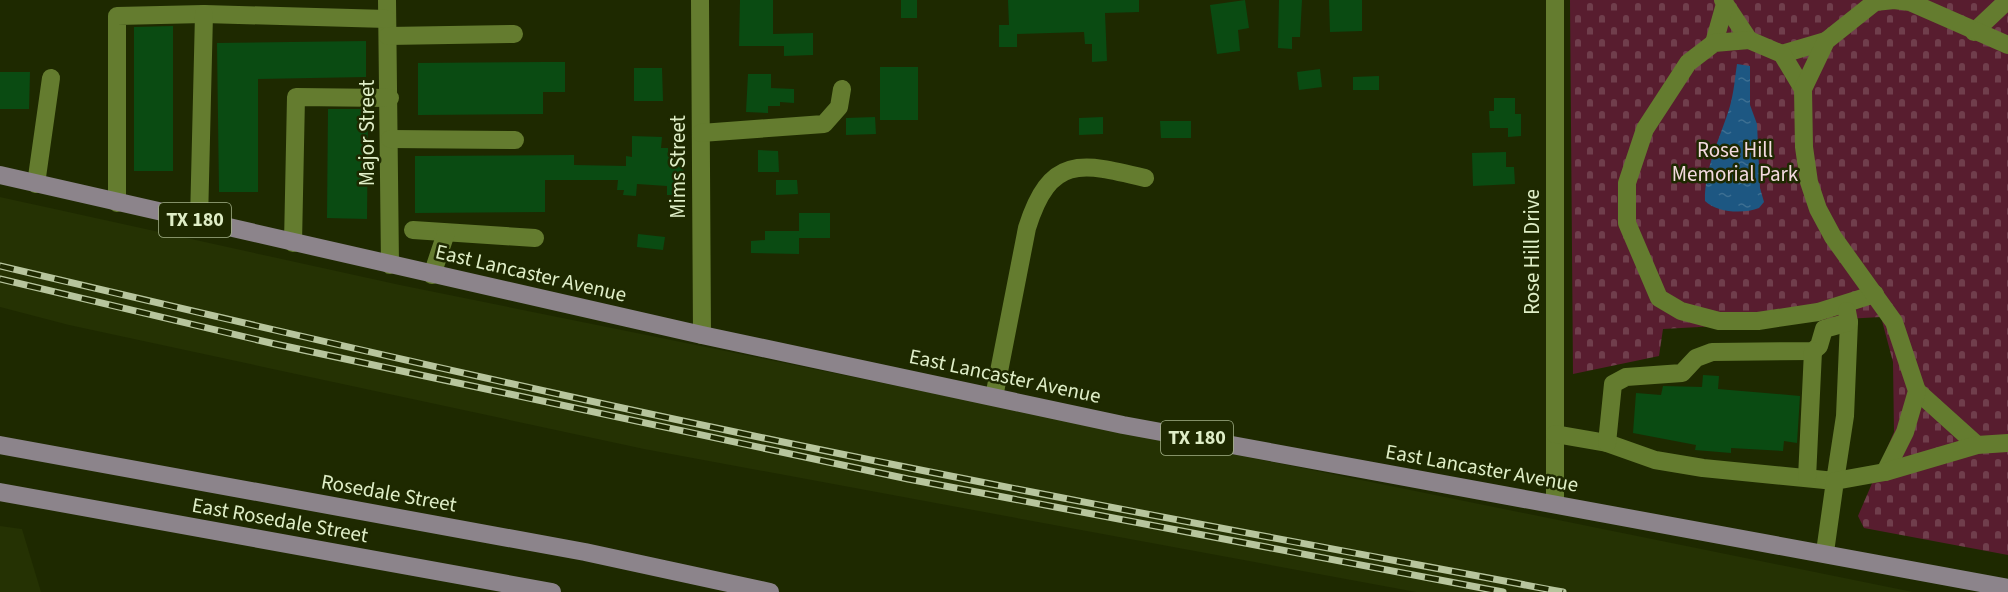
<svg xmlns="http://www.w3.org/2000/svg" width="2008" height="592" font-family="'Source Sans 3',sans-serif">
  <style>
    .built { fill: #253203 }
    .cemetery { fill: url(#cemetery-stones) }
    .water { fill: url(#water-ripples) }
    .building { fill: #0a4b12 }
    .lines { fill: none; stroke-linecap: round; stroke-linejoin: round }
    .minor { stroke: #647c2f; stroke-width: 18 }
    .major { stroke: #8c848b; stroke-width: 18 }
    .rail-casing { stroke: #b7c59d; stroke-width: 7 }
    .rail { stroke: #1e2900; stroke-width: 4.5; stroke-dasharray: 14; stroke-linecap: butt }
    .labels { text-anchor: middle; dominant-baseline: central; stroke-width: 5; stroke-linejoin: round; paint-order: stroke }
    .shield { fill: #1e2900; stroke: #a5b38b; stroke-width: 1.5 }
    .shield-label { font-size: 20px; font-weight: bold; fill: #dfeec7 }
    .street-label { font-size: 21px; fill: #dfeec7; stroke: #1e2900 }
    .park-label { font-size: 21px; fill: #f4dadf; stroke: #1e2900 }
  </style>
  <defs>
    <pattern id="cemetery-stones" width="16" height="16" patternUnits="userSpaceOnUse" patternTransform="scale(1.5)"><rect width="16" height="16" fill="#581d2f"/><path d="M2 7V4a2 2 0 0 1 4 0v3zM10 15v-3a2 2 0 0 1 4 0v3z" fill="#703e4c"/></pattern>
    <pattern id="water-ripples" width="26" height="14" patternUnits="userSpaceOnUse" patternTransform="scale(1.5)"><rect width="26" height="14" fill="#1d5782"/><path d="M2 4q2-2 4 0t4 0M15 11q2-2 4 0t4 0" fill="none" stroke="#3d6f92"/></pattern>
  </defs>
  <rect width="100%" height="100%" fill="#1e2900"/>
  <g class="built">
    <path d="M0 197 400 285 1913 592H1416L644 449 69 325 0 307Z"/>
    <path d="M0 526 22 529 41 592H0Z"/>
  </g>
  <path class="cemetery" d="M1570 0H2008V555L1864 528 1858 516 1894 432 1893 362 1881 317 1663 329 1659 356 1573 374Z"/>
  <path class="water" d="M1737 64 1750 66V105L1757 124 1760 188 1764 202 1759 208C1744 214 1717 213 1705 201 1704 169 1721 136 1730 106 1734 92 1735 77 1737 64Z"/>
  <g class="building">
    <path d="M740 0H773V34L813 33V55L784 56V46H739Z"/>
    <rect x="901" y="0" width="16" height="18"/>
    <path d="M1008 0H1139V12L1105 13 1107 61 1092 62V44H1085L1084 32 1017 34V47H999V25H1009Z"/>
    <path d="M1245 0 1249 28 1238 30 1240 51 1217 54 1210 5Z"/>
    <path d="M1279 0H1302L1300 37H1292V49L1278 48Z"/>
    <path d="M1329 0H1362V31L1330 32Z"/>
    <path d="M173 26V171H134V27Z"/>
    <path d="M366 41V77L258 79V192H219L217 43Z"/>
    <path d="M546 62H565V92H543V114L418 115V63Z"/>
    <rect x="880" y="67" width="38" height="53"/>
    <path d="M634 68H662L663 101H634Z"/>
    <path d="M1320 69 1322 87 1299 90 1297 72Z"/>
    <path d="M0 72H30L29 109H0Z"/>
    <path d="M748 74H771V88L794 89V103L780 102V106H768V113L746 112Z"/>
    <path d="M1379 76V90H1353V77Z"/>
    <path d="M1494 98H1515V114H1521V136L1508 137V128H1490L1489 111H1494Z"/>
    <path d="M328 109H368L367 219 327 218Z"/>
    <path d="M875 117 876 134 846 135V118Z"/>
    <path d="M1103 117V134L1079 135V118Z"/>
    <path d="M1160 121H1191V138H1161Z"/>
    <path d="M632 136 662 137 661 148H668V152L684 153 682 195H667V186L637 184 636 196 623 195 624 190H617L618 180H545V212L415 213V156L574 155V165L626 166V156L632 157Z"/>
    <path d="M758 150 778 151 779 172H758Z"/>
    <path d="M1506 152V167H1514L1515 184 1473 186 1472 153Z"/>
    <path d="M776 180H797L798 194 776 195Z"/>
    <rect x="799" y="213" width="31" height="25"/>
    <path d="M765 231H799V254L751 253V241L765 240Z"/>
    <path d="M638 234 665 237 663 250 637 247Z"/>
    <path d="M1703 375 1719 376 1718 389 1800 396 1797 443 1784 441 1783 451 1731 448V453L1695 450 1696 445 1633 433 1636 393 1661 395 1663 386 1702 387Z"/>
  </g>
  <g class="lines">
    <g class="minor">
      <path d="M387 0 390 265"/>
      <path d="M700 0 702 335"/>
      <path d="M1555 0V504"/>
      <path d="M1725 4 1749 40"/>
      <path d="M1974 32 2008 0"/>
      <path d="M388 36 514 34"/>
      <path d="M1714 43 1725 4 1723 0"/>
      <path d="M1782 54 1826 41"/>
      <path d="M1803 89 1782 54 1749 40 1714 43 1688 63 1645 129 1627 183V223L1659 298 1681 311 1719 321H1758L1818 312 1875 294"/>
      <path d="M701 133 824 124 839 107 842 89"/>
      <path d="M390 139 515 140"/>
      <path d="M36 184 51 78"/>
      <path d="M117 203V16L204 14 387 19"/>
      <path d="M199 221 204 14"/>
      <path d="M413 230 535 238"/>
      <path d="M293 243 296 97 390 98"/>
      <path d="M432 275 446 233"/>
      <path d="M1917 391 1977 445"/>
      <path d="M994 397 1027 228C1050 155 1080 162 1145 178"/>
      <path d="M1555 434 1607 443 1655 460 1703 468 1835 481 1845 416 1849 322"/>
      <path d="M1607 443 1613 384 1626 377 1682 373 1696 358 1712 352 1813 351 1819 346 1824 329 1849 322 1847 311"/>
      <path d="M1885 472 1905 432 1917 391 1894 322 1833 237 1818 209 1809 182 1804 147 1803 89 1826 41 1875 2 1894 0 1910 2 2008 45"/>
      <path d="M1807 478 1813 351"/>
      <path d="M1825 552 1835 481 1885 472 1977 445 2008 443"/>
    </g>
    <g class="major">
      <path d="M0 175 702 335 1123 425 2008 588"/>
      <path d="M0 445 585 552 770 592"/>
      <path d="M0 492 552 592"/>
    </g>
    <defs>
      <g id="rail">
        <path d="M0 266C260 327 521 388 783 442 1042 496 1302 543 1563 592"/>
        <path d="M0 279 275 344 908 479 1503 592"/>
      </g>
    </defs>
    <use href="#rail" class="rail-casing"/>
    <use href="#rail" class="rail"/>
  </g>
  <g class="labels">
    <g class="shield">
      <rect x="159" y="203" width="72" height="34" rx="4.5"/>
      <rect x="1161" y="421" width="72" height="34" rx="4.5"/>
    </g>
    <g class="shield-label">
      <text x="195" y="220">TX 180</text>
      <text x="1197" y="438">TX 180</text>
    </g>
    <g class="street-label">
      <text transform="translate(367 133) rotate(-90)">Major Street</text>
      <text transform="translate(678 167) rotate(-90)">Mims Street</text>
      <text transform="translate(1532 252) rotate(-90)">Rose Hill Drive</text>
      <text transform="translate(531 273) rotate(13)">East Lancaster Avenue</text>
      <text transform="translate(1005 376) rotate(12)">East Lancaster Avenue</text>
      <text transform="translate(1482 468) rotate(10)">East Lancaster Avenue</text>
      <text transform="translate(389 493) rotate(10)">Rosedale Street</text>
      <text transform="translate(280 520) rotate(10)">East Rosedale Street</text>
    </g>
    <g class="park-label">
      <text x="1735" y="150">Rose Hill<tspan x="1735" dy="24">Memorial Park</tspan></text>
    </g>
  </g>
</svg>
